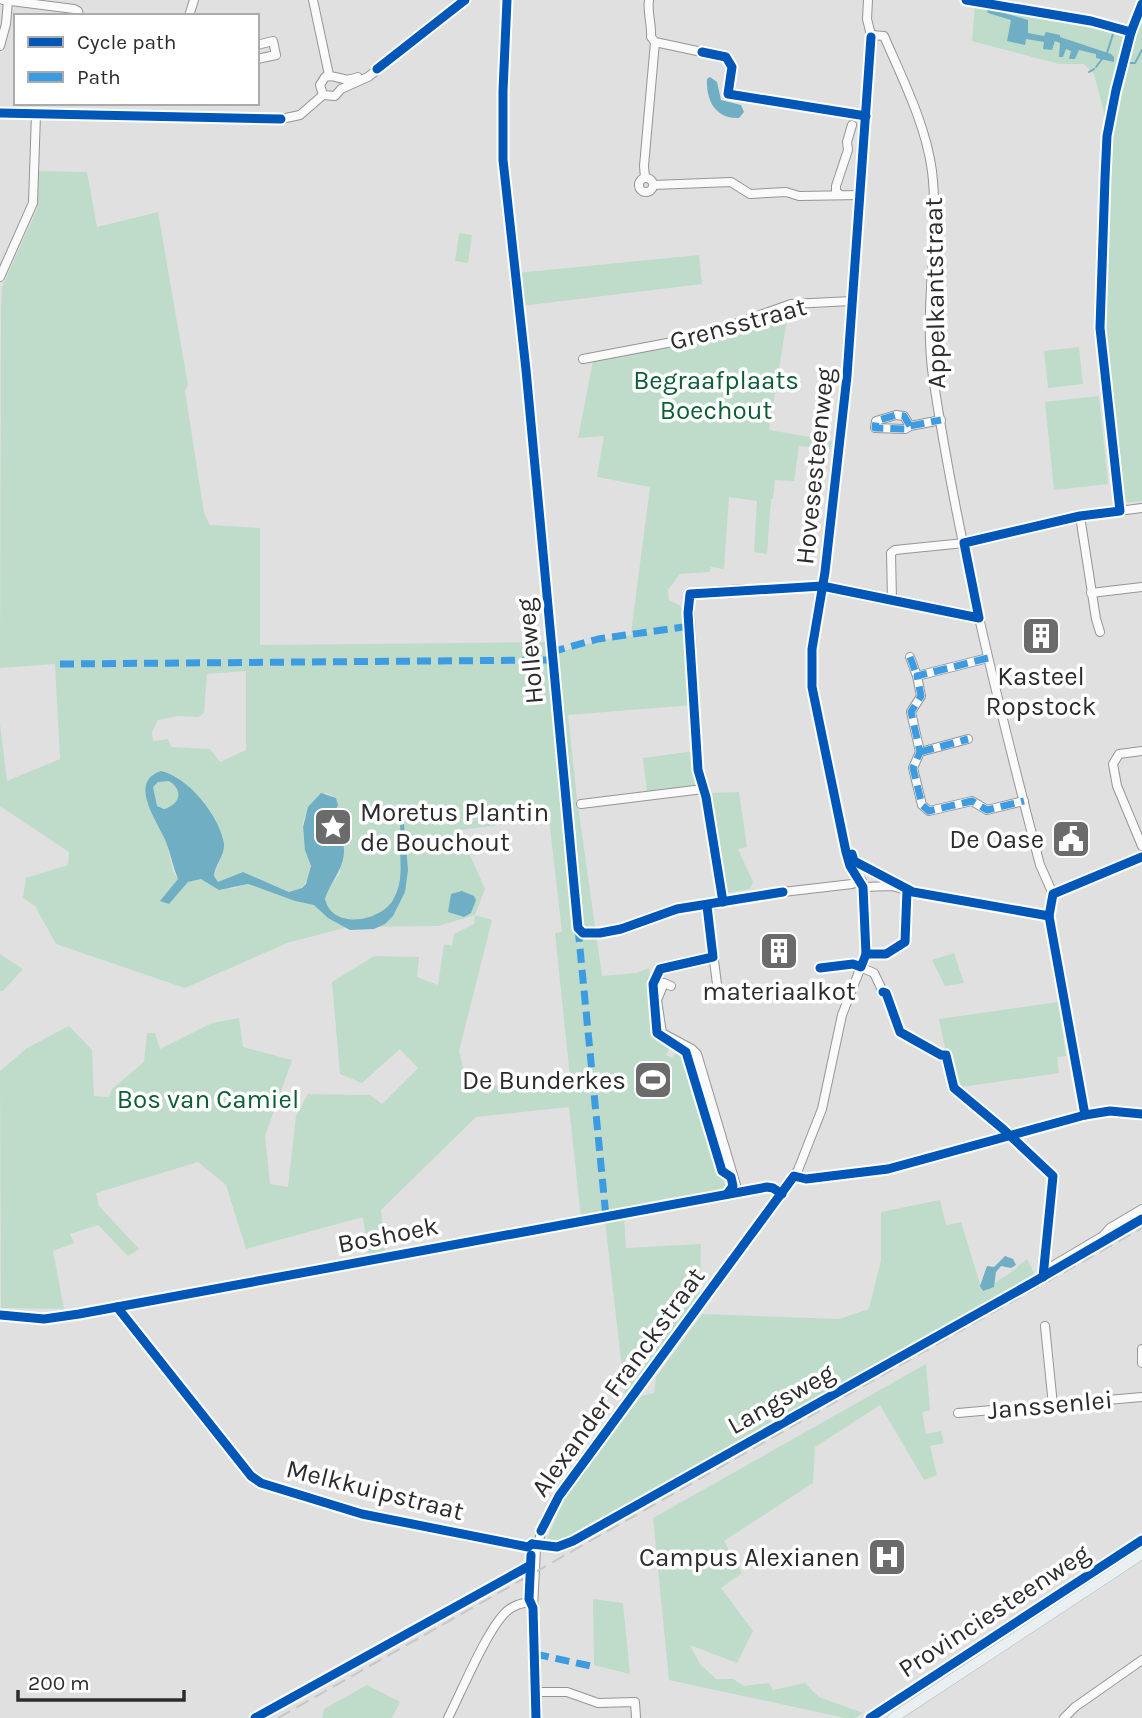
<svg xmlns="http://www.w3.org/2000/svg" width="1142" height="1718" font-family="Karla,sans-serif">
  <style>
    .green { fill: #bedcc9; fill-rule: evenodd }
    .water { fill: #6faec3; fill-rule: evenodd }
    .lines { fill: none; stroke-linecap: round; stroke-linejoin: round }
    .stream { stroke: #6faec3; stroke-width: 2 }
    .minor-casing { stroke: #959596; stroke-width: 10 }
    .major-casing { stroke: #acb7ba; stroke-width: 11 }
    .minor { stroke: #fafafa; stroke-width: 8 }
    .major { stroke: #eaf0f2; stroke-width: 10 }
    .rail { stroke: #c7c7c8; stroke-width: 2; stroke-dasharray: 14 7; stroke-linecap: butt }
    .quiet { stroke: #3d9ce1; stroke-width: 7; stroke-dasharray: 14 7; stroke-linecap: butt }
    .cycleway-casing { stroke: #fff; stroke-width: 13 }
    .cycleway { stroke: #0057b8; stroke-width: 9 }
    .labels { text-anchor: middle; dominant-baseline: central; stroke-width: 7; stroke-linejoin: round; paint-order: stroke }
    .street-label { font-size: 26px; fill: #2c2c2d; stroke: #fff }
    .park-label { font-size: 26px; fill: #0b5e35; stroke: #fff }
    .poi-label { font-size: 26px; fill: #2c2c2d; stroke: #fff; text-anchor: end }
  </style>
  <rect width="100%" height="100%" fill="#e0e0e1"/>
  <g class="green">
    <path d="M975 5 1098 25 1133 35 1142 10V501L1122 503 1101 329V267L1104 261 1110 136 1094 74 1084 64H1059L972 41Z"/>
    <path d="M35 171 87 172 97 227 158 212 186 374 188 385 185 391 204 513 210 525 260 528V645L547 642 549 655 598 641 664 629 631 633 650 487 597 477 604 436 578 438 593 361 713 337 789 307 769 430 832 441 831 449 799 446 794 481 775 480 773 499H771L767 554 754 552 757 501 729 497 724 569 711 567 710 572 680 574 668 590 669 600 679 605 687 617 693 705 568 715 577 799 602 976 636 973 649 968 655 1035 670 1047 666 1055 672 1058 676 1051 680 1049 684 1051 726 1188 720 1192 669 1200 667 1198 628 1209 581 1218 569 1107 476 1117 381 1210 385 1252 369 1255 363 1217 246 1249 226 1185 198 1162 96 1193 99 1206 139 1249 128 1256 98 1225 70 1234 74 1243 53 1251 64 1309 1 1308 0 1071 27 1048 69 1026 92 1050 94 1096 109 1097 112 1089 144 1062 147 1033H155L160 1049 212 1023 239 1018 243 1047 292 1060 265 1136 270 1184 288 1187 296 1116 308 1094 370 1095 382 1104 418 1068 400 1049 362 1083 340 1074 332 982 374 956 419 957 417 977 438 985 444 944 452 946 454 934 474 924 475 915 438 926 348 927 287 943 185 988 56 944 35 906 23 898 26 878 68 865 69 852 0 806V724L7 781 60 759 55 664 0 668 1 308 2 287 37 209ZM246 671V750L220 762 210 749 171 747 168 739 153 741 152 732 158 720 178 716 198 717 204 713 207 674ZM153 774 176 776C187 786 204 799 211 812 218 822 220 838 224 849L214 876 218 882 243 872 290 892C303 892 312 876 310 864 308 847 297 831 306 814 310 806 320 799 326 793L336 798 338 805 335 813 326 814 323 817 326 840 342 839 340 873 329 888 325 899 314 905 295 901 248 884 231 889 201 879 188 882 169 904 161 901 178 879 173 871 166 841 147 802ZM549 819 562 932 555 933 570 1077 468 1088 459 1051 492 920 475 915 485 889 459 830Z"/>
    <path d="M459 233 472 235 468 263 455 261Z"/>
    <path d="M699 255 702 284 521 306 517 273Z"/>
    <path d="M1079 347 1083 384 1048 388 1044 351Z"/>
    <path d="M1099 396 1108 484 1054 490 1045 402Z"/>
    <path d="M695 751 700 783 697 787 647 792 643 758Z"/>
    <circle cx="165" cy="794" r="14"/>
    <path d="M739 792 747 847 738 849 753 882 750 889 725 893 708 793Z"/>
    <path d="M954 953 964 983 945 986 932 960Z"/>
    <path d="M0 954 23 969 3 991H0Z"/>
    <path d="M1058 1002 1066 1056 1057 1057 1059 1073 954 1088 943 1057 945 1048 939 1019Z"/>
    <path d="M940 1200 946 1225 961 1222 982 1291 1010 1273 1027 1259 1036 1278 733 1444 559 1543 550 1542 545 1544 564 1498 641 1396 654 1393 656 1377 702 1314 839 1319 869 1309 881 1260V1212Z"/>
    <path d="M624 1218 626 1248 701 1244 700 1294 625 1394 605 1221Z"/>
    <path d="M926 1364 930 1410 922 1412 926 1434 941 1431 944 1443 930 1446 937 1475 924 1480 880 1405 815 1447 813 1483 724 1541 742 1573 721 1588 753 1631 737 1663 690 1645 700 1664 716 1679H733L744 1686 769 1683 773 1690 805 1683 819 1697 863 1713 855 1718H845L669 1680 653 1518Z"/>
    <path d="M593 1599 623 1603 630 1674 594 1665Z"/>
    <path d="M367 1685 400 1702 392 1718H322L324 1709Z"/>
  </g>
  <g class="water">
    <path d="M990 9 1028 20V33L1044 36 1046 32 1060 35V37L1111 54 1114 57V62L1096 58V54L1079 50 1075 59H1069L1071 51 1066 49 1063 57H1059L1060 43 1055 41 1052 50 1043 49 1044 42 1026 39 1025 45 1007 41 1011 20 988 13 987 10Z"/>
    <path d="M710 77 717 82 721 100 741 105 744 112 739 118C715 119 706 100 707 79Z"/>
    <path d="M161 771C188 777 220 816 224 844 225 855 215 865 214 876L218 882 243 872 289 892 302 888 306 884 311 866 305 850 303 827 308 807 321 793 336 798 338 805 334 813 327 814 326 817 323 818 325 839 342 838C350 864 332 877 325 899 332 930 380 922 393 900 402 885 401 868 400 851H402L400 825 404 824 408 870 405 892 393 916 385 924 374 929 350 930 328 918 314 905 295 901 254 886 248 884 219 890 201 879 188 882 169 904 160 901 178 879C173 867 171 855 166 842 158 822 127 782 161 771ZM169 781C184 790 180 805 164 809L157 806 153 787 158 782Z"/>
    <path d="M462 891 474 896 476 900 471 913 464 917 448 912 451 894Z"/>
    <path d="M1005 1256 1013 1259 1016 1265 1011 1268 1001 1266 996 1272 994 1287 983 1291 980 1286 987 1266 994 1267Z"/>
  </g>
  <g class="lines">
    <g class="stream">
      <path d="M1107 53 1113 34"/>
      <path d="M1127 63H1135L1142 50"/>
      <path d="M1096 67 1102 59"/>
      <path d="M1089 72 1094 69"/>
    </g>
    <defs>
      <g id="minor">
        <path d="M3 0 74 9 78 11 79 16"/>
        <path d="M313 0 329 75"/>
        <path d="M507 0 503 91V160L526 370 578 928 583 933H600L621 929 668 911 700 905 707 906 783 892 852 884 862 881"/>
        <path d="M649 0C647 13 652 24 651 37L655 42 702 52"/>
        <path d="M966 0 1091 21 1131 32"/>
        <path d="M189 16 194 0"/>
        <path d="M871 35 884 36C902 78 926 125 932 171 940 239 923 308 933 377 958 542 998 704 1040 865L1053 894"/>
        <path d="M257 45 273 41 276 55 257 59"/>
        <path d="M0 46 6 24 8 1"/>
        <path d="M323 95 335 96 341 89 368 77 465 0"/>
        <path d="M323 95 320 85 325 77C337 73 341 84 358 77"/>
        <path d="M0 113 281 119 300 115 323 95"/>
        <path d="M645 178 644 166 655 42"/>
        <circle cx="646" cy="185" r="7"/>
        <path d="M653 185 731 182 750 194 786 192 799 196 860 195"/>
        <path d="M840 195 836 191V186L848 150 847 142 852 125"/>
        <path d="M0 277 33 203 36 114"/>
        <path d="M583 359 699 337 791 304 852 301"/>
        <path d="M910 426 904 416 896 415 876 421 875 428 905 429 910 426 941 420"/>
        <path d="M1080 516 1096 619 1100 632"/>
        <path d="M822 586 979 618"/>
        <path d="M1091 593 1142 587"/>
        <path d="M892 600 891 553 895 550 964 543 1080 516 1142 508"/>
        <path d="M910 657 917 676"/>
        <path d="M988 658 917 676 921 696 911 712 920 752 913 768 922 805 929 811 972 801 987 810 1024 801"/>
        <path d="M1142 751 1119 754 1113 764 1117 786 1142 846"/>
        <path d="M920 752 968 739"/>
        <path d="M581 804 703 789"/>
        <path d="M863 887 892 886 913 892 1049 916"/>
        <path d="M1053 894 1049 916 1085 1115"/>
        <path d="M1053 894 1142 857"/>
        <path d="M723 902 706 797 698 770 689 598 692 593 743 589"/>
        <path d="M707 906 717 984"/>
        <path d="M866 954H886L905 942 907 890"/>
        <path d="M820 968 853 964 874 973 883 992"/>
        <path d="M671 986 664 983 657 1000 662 1033 692 1049 697 1054 738 1192"/>
        <path d="M794 1176 806 1179 888 1169 1085 1115 1110 1111 1142 1114"/>
        <path d="M1044 1271 1103 1236 1110 1228 1142 1209"/>
        <path d="M117 1307 251 1476 261 1483 362 1514 528 1547"/>
        <path d="M0 1315 44 1319 79 1314 767 1187 773 1188 782 1194"/>
        <path d="M1045 1326 1053 1405"/>
        <path d="M1142 1349V1363"/>
        <path d="M958 1413 1142 1397"/>
        <path d="M536 1692H567L598 1703 635 1702 636 1718"/>
        <path d="M448 1718C462 1691 487 1629 507 1611 515 1604 524 1603 533 1601"/>
        <path d="M536 1718 533 1608 536 1549 546 1518 572 1479 798 1170 822 1109 842 1015 866 954 863 887 850 866 846 852 812 687V649L825 572 847 376 870 59 871 35 867 19 868 0"/>
        <path d="M1064 1718 1075 1707 1142 1660"/>
      </g>
      <g id="major">
        <path d="M870 1718 1142 1540"/>
        <path d="M893 1718 1142 1554"/>
      </g>
    </defs>
    <use href="#minor" class="minor-casing"/>
    <use href="#major" class="major-casing"/>
    <use href="#minor" class="minor"/>
    <use href="#major" class="major"/>
    <path class="rail" d="M278 1718 1142 1228"/>
    <g class="quiet">
      <path d="M910 426 904 416 896 415 876 421 875 428 905 429 910 426 941 420"/>
      <path d="M551 652 598 639 691 626"/>
      <path d="M910 657 917 676"/>
      <path d="M988 658 917 676 921 696 911 712 920 752 913 768 922 805 929 811 972 801 987 810 1024 801"/>
      <path d="M60 664 552 660"/>
      <path d="M920 752 968 739"/>
      <path d="M578 928 606 1217"/>
      <path d="M535 1654 591 1666"/>
    </g>
    <defs>
      <g id="cycleway">
        <path d="M507 0 503 91V160L526 370 578 928 583 933H600L621 929 677 909 783 892"/>
        <path d="M966 0 1091 21 1131 32"/>
        <path d="M702 52 726 57 732 67 728 94 866 116"/>
        <path d="M377 69 465 0"/>
        <path d="M0 113 281 119"/>
        <path d="M852 854 854 861 913 892 1049 916"/>
        <path d="M723 902 706 797 698 770 688 613 690 594 822 586 979 618 964 543 1080 516 1120 511 1100 328 1105 178 1107 136 1116 90 1131 32 1142 4"/>
        <path d="M707 906 713 957 660 969 653 984 657 1033 686 1052 722 1171 731 1177 733 1186 727 1194"/>
        <path d="M866 954H886L905 942 907 890"/>
        <path d="M820 968 853 964 861 967 866 954 863 887 850 866 846 852 812 687V649L825 572 847 376 871 37"/>
        <path d="M883 992 886 993 900 1032 941 1055H946L954 1088 1003 1129 1053 1176 1043 1277"/>
        <path d="M1085 1115 1049 916 1053 894 1142 857"/>
        <path d="M117 1307 251 1476 261 1483 362 1514 528 1547 532 1544"/>
        <path d="M0 1315 44 1319 79 1314 767 1187 773 1188 782 1194"/>
        <path d="M541 1531 559 1496 794 1176 806 1179 888 1169 1085 1115 1110 1111 1142 1114"/>
        <path d="M532 1544 557 1547 573 1541 1032 1283 1142 1219"/>
        <path d="M531 1555 529 1599 533 1608 536 1718"/>
        <path d="M255 1718 529 1566"/>
        <path d="M870 1718 1142 1540"/>
      </g>
    </defs>
    <use href="#cycleway" class="cycleway-casing"/>
    <use href="#cycleway" class="cycleway"/>
  </g>
  <defs>
    <symbol id="building-square" viewBox="-11 -11 22 22"><rect x="-9" y="-9" width="18" height="18" rx="4" fill="#6b6b6c" stroke="#fff"/><path d="M-4-6H4V6H1V3H-1V6H-4ZM-2.5-4.3h1.7v1.8h-1.7ZM.8-4.3h1.7v1.8H.8ZM-2.5-1h1.7V.8h-1.7ZM.8-1h1.7V.8H.8Z" fill="#fff"/></symbol>
    <symbol id="sight-square" viewBox="-11 -11 22 22"><rect x="-9" y="-9" width="18" height="18" rx="4" fill="#6b6b6c" stroke="#fff"/><path d="M0-6L1.8-2.2L6-1.7L2.9 1.2L3.7 5.4L0 3.3L-3.7 5.4L-2.9 1.2L-6-1.7L-1.8-2.2Z" fill="#fff"/></symbol>
    <symbol id="civic-square" viewBox="-11 -11 22 22"><rect x="-9" y="-9" width="18" height="18" rx="4" fill="#6b6b6c" stroke="#fff"/><path d="M-.6-6.5H3V-4.5H.6V-3L4-1V1h2V6H-6V1h2V-1L-.6-3ZM-1.2 2.5V6h2.4V2.5Z" fill="#fff"/></symbol>
    <symbol id="stadium-square" viewBox="-11 -11 22 22"><rect x="-9" y="-9" width="18" height="18" rx="4" fill="#6b6b6c" stroke="#fff"/><path d="M0-5a6.5 5 0 1 0 0 10a6.5 5 0 1 0 0-10ZM-3.5-1.8h7v3.6h-7Z" fill="#fff"/></symbol>
    <symbol id="hospital-square" viewBox="-11 -11 22 22"><rect x="-9" y="-9" width="18" height="18" rx="4" fill="#6b6b6c" stroke="#fff"/><path d="M-5-5h3v3.5h4V-5h3V5h-3V1.5h-4V5h-3Z" fill="#fff"/></symbol>
  </defs>
  <g fill-rule="evenodd">
    <use href="#building-square" x="1019" y="614" width="44" height="44"/>
    <use href="#sight-square" x="311" y="805" width="44" height="44"/>
    <use href="#civic-square" x="1049" y="817" width="44" height="44"/>
    <use href="#building-square" x="757" y="929" width="44" height="44"/>
    <use href="#stadium-square" x="631" y="1058" width="44" height="44"/>
    <use href="#hospital-square" x="865" y="1535" width="44" height="44"/>
  </g>
  <g class="labels">
    <g class="street-label">
      <text transform="translate(935 293) rotate(-91)">Appelkantstraat</text>
      <text transform="translate(738 324) rotate(-15)">Grensstraat</text>
      <text transform="translate(815 466) rotate(-84)">Hovesesteenweg</text>
      <text transform="translate(530 651) rotate(-95)">Holleweg</text>
      <text transform="translate(388 1235) rotate(-11)">Boshoek</text>
      <text transform="translate(618 1382) rotate(-54)">Alexander Franckstraat</text>
      <text transform="translate(781 1399) rotate(-29)">Langsweg</text>
      <text transform="translate(1050 1405) rotate(-5)">Janssenlei</text>
      <text transform="translate(375 1490) rotate(14)">Melkkuipstraat</text>
      <text transform="translate(994 1611) rotate(-33)">Provinciesteenweg</text>
    </g>
    <g class="park-label">
      <text x="716" y="380">Begraafplaats<tspan x="716" dy="30">Boechout</tspan></text>
      <text x="208" y="1099">Bos van Camiel</text>
    </g>
    <g class="poi-label">
      <text x="1041" y="676" text-anchor="middle">Kasteel<tspan x="1041" dy="30">Ropstock</tspan></text>
      <text x="360" y="812" text-anchor="start">Moretus Plantin<tspan x="360" dy="30">de Bouchout</tspan></text>
      <text x="1044" y="839">De Oase</text>
      <text x="779" y="991" text-anchor="middle">materiaalkot</text>
      <text x="626" y="1080">De Bunderkes</text>
      <text x="860" y="1557">Campus Alexianen</text>
    </g>
  </g>
  <rect x="14" y="14" width="245" height="91" fill="#ffffff" stroke="#ababab" stroke-width="2"/>
  <rect x="28" y="37" width="35" height="10" fill="#0057b8" stroke="#ababab" stroke-width="2"/>
  <text x="77" y="49" font-size="21" fill="#2c2c2d">Cycle path</text>
  <rect x="28" y="72" width="35" height="10" fill="#3d9ce1" stroke="#ababab" stroke-width="2"/>
  <text x="77" y="84" font-size="21" fill="#2c2c2d">Path</text>
  <path d="M18 1690v10h166v-10" fill="none" stroke="#2c2c2d" stroke-width="3.5"/>
  <text x="28" y="1690" font-size="21" fill="#2c2c2d" stroke="#ffffff" stroke-width="5" paint-order="stroke">200 m</text>
</svg>
